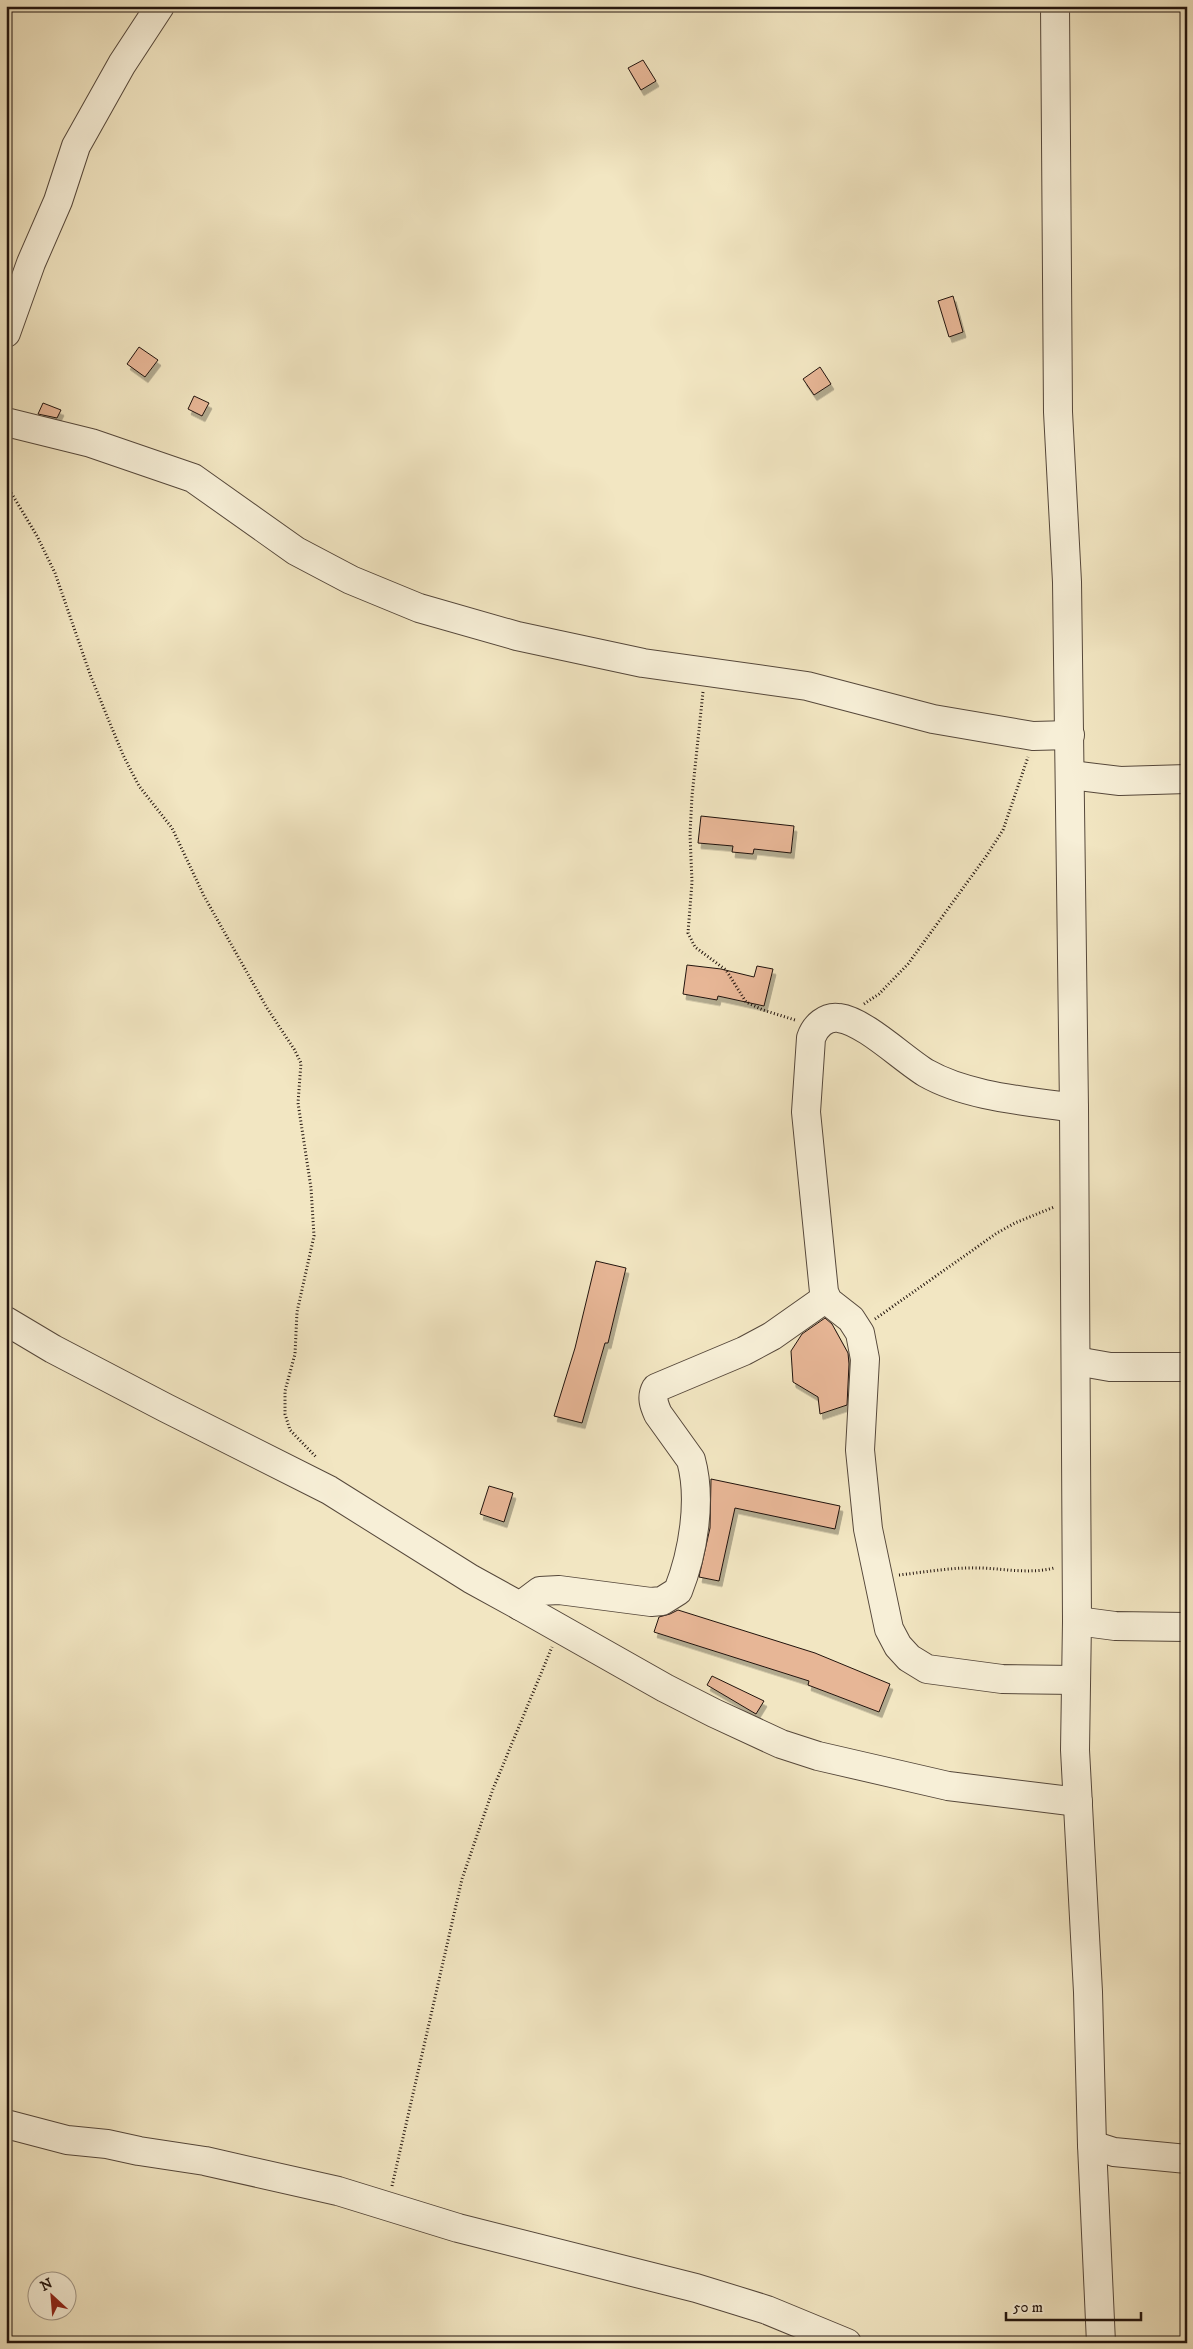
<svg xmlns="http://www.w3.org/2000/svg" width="1193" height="2349" font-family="'IM FELL DW Pica',serif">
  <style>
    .building { fill: #e7b696; stroke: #22140e; filter: url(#shadow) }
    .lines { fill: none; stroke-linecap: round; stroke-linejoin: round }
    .minor-casing { stroke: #56483b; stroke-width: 30 }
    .path { stroke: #22140e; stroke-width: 3; stroke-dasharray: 1 2.5; stroke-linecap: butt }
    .minor { stroke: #f7efd7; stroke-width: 28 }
  </style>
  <defs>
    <filter id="shadow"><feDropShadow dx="3" dy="5.5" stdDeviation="0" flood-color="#0004"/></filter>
  </defs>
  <rect width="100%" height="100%" fill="#f2e6c2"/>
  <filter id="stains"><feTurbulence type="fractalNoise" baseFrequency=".004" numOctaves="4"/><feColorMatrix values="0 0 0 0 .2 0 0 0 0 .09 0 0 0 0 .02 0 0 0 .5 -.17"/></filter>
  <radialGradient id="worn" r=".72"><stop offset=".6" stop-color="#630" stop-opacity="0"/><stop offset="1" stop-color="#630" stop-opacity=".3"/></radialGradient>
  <g class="building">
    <path d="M643 60 656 81 641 90 628 68Z"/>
    <path d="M953 296 963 332 949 337 938 301Z"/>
    <path d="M139 347 158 360 145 377 127 364Z"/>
    <path d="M820 367 831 384 814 395 803 379Z"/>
    <path d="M194 396 209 403 202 416 188 409Z"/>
    <path d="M43 403 61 410 57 418 38 414Z"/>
    <path d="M701 816 794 826 791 853 754 849 753 854 732 852 733 846 698 843Z"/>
    <path d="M687 965 721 969 754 977 757 966 773 969 764 1006 718 996 717 1000 683 994Z"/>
    <path d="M596 1261 626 1268 608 1343H605L582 1423 554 1416 575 1348Z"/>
    <path d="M825 1318 832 1324 848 1353 849 1364 847 1405 820 1414 818 1397 793 1382 791 1351 802 1334Z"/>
    <path d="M711 1479 840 1506 835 1529 735 1508 719 1581 699 1577 710 1528Z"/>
    <path d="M489 1486 513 1493 504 1522 480 1514Z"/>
    <path d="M678 1610 815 1653 890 1684 879 1712 808 1685 809 1681 654 1632 659 1617 670 1614Z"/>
    <path d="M712 1676 764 1701 756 1714 707 1685Z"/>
  </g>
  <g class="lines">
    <defs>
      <g id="minor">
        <path d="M1055 6 1058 412 1067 582 1074 1108 1077 1621 1075 1750 1088 1992 1092 2145 1101 2343"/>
        <path d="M6 333 31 263 58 201 76 146 122 64 160 6"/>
        <path d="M6 422 91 443 193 478 296 551 351 580 419 608 517 636 643 663 807 686 933 719 1033 736 1070 735"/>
        <path d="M1071 775 1120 781 1187 779"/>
        <path d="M1074 1108C1028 1101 968 1097 926 1073 903 1059 864 1021 839 1018 826 1016 815 1026 811 1038L806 1112 824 1292 828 1301 851 1319 860 1333 865 1359 860 1450 868 1529 889 1629 898 1646 909 1658 927 1669 1002 1679 1075 1680"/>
        <path d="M6 1321 53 1349 166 1408 329 1490 471 1579 520 1606 540 1591 559 1590 651 1602 662 1601 678 1591C693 1553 702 1500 691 1460L658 1414C654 1405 651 1397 656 1388L744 1351 772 1336 826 1298"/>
        <path d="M1076 1361 1110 1367H1187"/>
        <path d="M520 1606 665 1688 714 1713 781 1744 818 1756 948 1786 1078 1802"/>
        <path d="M1077 1621 1115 1626 1187 1627"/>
        <path d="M6 2124 67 2140 107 2144 139 2151 205 2161 338 2191 458 2228 696 2288 767 2310 847 2343"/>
        <path d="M1092 2145 1114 2152 1187 2159"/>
      </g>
    </defs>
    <use href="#minor" class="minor-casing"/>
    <g class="path">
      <path d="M6 484 37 536 55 573 91 677 123 755 139 786 172 828 204 896 267 1008 294 1049 301 1063 298 1103 311 1188 314 1236 297 1312 295 1354 285 1391V1414L290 1430 317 1458"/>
      <path d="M703 692 692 796 690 834 692 882 688 933 695 947 726 970 746 1002 763 1010 795 1020"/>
      <path d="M864 1004 879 994 908 964 987 855 1003 830 1028 757"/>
      <path d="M875 1319 997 1233 1015 1223 1054 1207"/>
      <path d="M899 1575C926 1572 953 1567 981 1568 1006 1569 1030 1574 1054 1568"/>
      <path d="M392 2186 462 1879 493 1789 552 1647"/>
    </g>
    <use href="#minor" class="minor"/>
  </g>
  <rect width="1193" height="2349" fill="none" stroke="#f2e6c2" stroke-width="25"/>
  <rect x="8" y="8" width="1178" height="2334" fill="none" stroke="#22140e" stroke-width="2.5"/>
  <rect x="12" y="12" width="1168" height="2324" fill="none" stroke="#22140e"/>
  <g transform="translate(52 2296) rotate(334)"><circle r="24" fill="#f7efd7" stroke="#a29787"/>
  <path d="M0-4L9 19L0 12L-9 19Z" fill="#8f2418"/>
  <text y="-8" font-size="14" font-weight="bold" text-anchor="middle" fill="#22140e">N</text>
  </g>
  <path d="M1006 2312v8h135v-8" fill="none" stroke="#22140e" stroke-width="2.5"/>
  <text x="1013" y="2312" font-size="15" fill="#22140e" stroke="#f7efd7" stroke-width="4" paint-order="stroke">50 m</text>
  <rect width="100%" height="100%" filter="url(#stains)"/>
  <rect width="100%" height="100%" fill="url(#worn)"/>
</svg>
